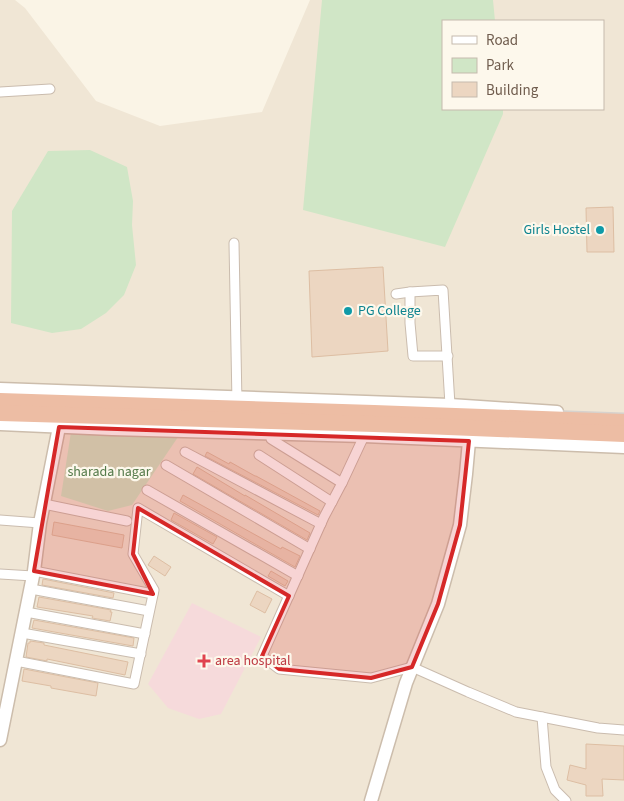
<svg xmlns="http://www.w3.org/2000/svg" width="624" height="801" font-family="'Source Sans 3',sans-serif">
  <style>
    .residential { fill: #f0e6d5; fill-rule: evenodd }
    .medical { fill: #f6dadb }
    .green { fill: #d0e6c6 }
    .building { fill: #ecd6c1; stroke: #ddbea3 }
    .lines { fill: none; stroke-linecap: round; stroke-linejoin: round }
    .street-casing { stroke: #cabcae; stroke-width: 11 }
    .secondary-casing { stroke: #ccbdac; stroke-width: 15 }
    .highway-casing { stroke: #d7d2cd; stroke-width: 19 }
    .street { stroke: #fff; stroke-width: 9 }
    .secondary { stroke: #fff; stroke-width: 12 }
    .highway { stroke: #edbda4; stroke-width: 16 }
    .marked { fill: #d62828; fill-opacity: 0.2; stroke: #d62828; stroke-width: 4; stroke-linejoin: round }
    .culture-dot { fill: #0f9aa8; stroke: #fdf8ec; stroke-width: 2 }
    .health-dot { fill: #e0444e; stroke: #fdf8ec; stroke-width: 2 }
    .labels { text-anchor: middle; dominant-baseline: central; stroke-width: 4.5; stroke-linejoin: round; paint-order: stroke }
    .culture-label { font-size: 14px; fill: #0d838f; stroke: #fdf8ec; text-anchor: end }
    .park-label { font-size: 14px; fill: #547a4a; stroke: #fdf8ec }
    .health-label { font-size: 14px; fill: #be3a42; stroke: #fdf8ec; text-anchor: start }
  </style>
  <rect width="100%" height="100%" fill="#faf4e6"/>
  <path class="residential" d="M0 0H15L25 8 96 101 160 126 262 112 310 0H624V801H0ZM443 21H603V109H443Z"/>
  <path class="medical" d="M192 603 261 637 221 714 199 719 168 708 148 684Z"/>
  <g class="green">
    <path d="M322 0H493L495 21H443V109H503V114L445 247 303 210Z"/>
    <path d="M90 150 127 167 133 201 132 225 136 265 124 295 106 313 81 329 52 333 11 323 12 211 48 151Z"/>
    <path d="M71 432 178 437 132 505 108 511 61 496Z"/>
  </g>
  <g class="building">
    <path d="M613 207 614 252H587L586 208Z"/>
    <path d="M383 267 388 351 312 357 309 271Z"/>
    <path d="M207 452 229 464 230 462 255 476H256L320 511 318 515 205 456Z"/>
    <path d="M197 467 245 496V495L310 533 307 540 193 474Z"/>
    <path d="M183 495 281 549 282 547 300 556 295 567 180 501Z"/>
    <path d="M174 513 217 537 213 544 171 520Z"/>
    <path d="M54 522 124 535 122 548 52 535Z"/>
    <path d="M154 556 171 567 165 576 148 565Z"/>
    <path d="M271 571 288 581 285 586 268 576Z"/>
    <path d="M43 579 114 593 113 598 42 585Z"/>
    <path d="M257 591 272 599 265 613 250 605Z"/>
    <path d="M39 597 111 610 110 612H112L110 621 92 618 93 616 37 607Z"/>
    <path d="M34 620 134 638 133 646 32 628Z"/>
    <path d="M30 641 44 643V645L128 662 125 675 47 659V661L26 657 28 643H30Z"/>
    <path d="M24 669 98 683 96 696 51 688V686L22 681Z"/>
    <path d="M586 744 624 746V780L602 779 603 796H586V785L567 780 570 765 586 769Z"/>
  </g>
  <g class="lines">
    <defs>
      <g id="street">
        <path d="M0 92 50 89"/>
        <path d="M234 243 237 403"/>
        <path d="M410 292V323L413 356H448"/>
        <path d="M396 294 410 292 443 290 450 405"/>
        <path d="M271 434V439L342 483"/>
        <path d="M364 436 342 483 324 517 262 656 279 669 371 678 412 667 468 692 516 712 598 728 624 730"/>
        <path d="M185 452 321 524"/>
        <path d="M259 455 332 502"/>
        <path d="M166 465 310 549"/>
        <path d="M147 490 298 576"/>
        <path d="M44 504 127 521"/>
        <path d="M0 520 40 523"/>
        <path d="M34 571 153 594"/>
        <path d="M0 574 33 576"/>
        <path d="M31 589 149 611"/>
        <path d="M26 612 145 634"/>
        <path d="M22 633 141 654"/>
        <path d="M16 661 134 684 154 590 133 554 138 508 289 596"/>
        <path d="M542 717 546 767 555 790 566 801"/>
      </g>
      <g id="secondary">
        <path d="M0 389 450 405 557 412"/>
        <path d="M0 424 112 429 364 436 624 447"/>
        <path d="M0 740 34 571 40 523 59 427"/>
        <path d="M371 801 406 683 438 604 460 525 466 474 469 441"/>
      </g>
      <g id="highway">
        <path d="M0 401 374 413 624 422"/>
        <path d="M0 413 374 424 624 434"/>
      </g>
    </defs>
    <use href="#street" class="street-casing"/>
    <use href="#secondary" class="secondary-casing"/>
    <use href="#highway" class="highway-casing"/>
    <use href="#street" class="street"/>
    <use href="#secondary" class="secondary"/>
    <use href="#highway" class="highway"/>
  </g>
  <path class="marked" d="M59 427 469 441 460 525 438 604 412 667 371 678 279 669 262 656 289 596 138 508 133 554 153 594 34 571Z"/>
  <g class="culture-dot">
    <circle cx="600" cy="230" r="5"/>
    <circle cx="348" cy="311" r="5"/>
  </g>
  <path class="health-dot" d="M201.5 653.5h5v5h5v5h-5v5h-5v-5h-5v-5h5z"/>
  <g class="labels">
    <g class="culture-label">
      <text x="590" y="230">Girls Hostel</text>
      <text x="358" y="311" text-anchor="start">PG College</text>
    </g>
    <g class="park-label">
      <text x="109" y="472">sharada nagar</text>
    </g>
    <g class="health-label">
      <text x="215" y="661">area hospital</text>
    </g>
  </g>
  <rect x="442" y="20" width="162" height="90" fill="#fdf8ec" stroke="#c5baad"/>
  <rect x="452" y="36" width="25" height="8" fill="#ffffff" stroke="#c5baad"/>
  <text x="486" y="45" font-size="15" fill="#705d4e">Road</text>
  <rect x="452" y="58" width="25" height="15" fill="#d0e6c6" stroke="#c5baad"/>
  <text x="486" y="70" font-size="15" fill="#705d4e">Park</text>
  <rect x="452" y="82" width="25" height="15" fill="#ecd6c1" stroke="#c5baad"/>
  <text x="486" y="95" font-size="15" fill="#705d4e">Building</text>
</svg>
